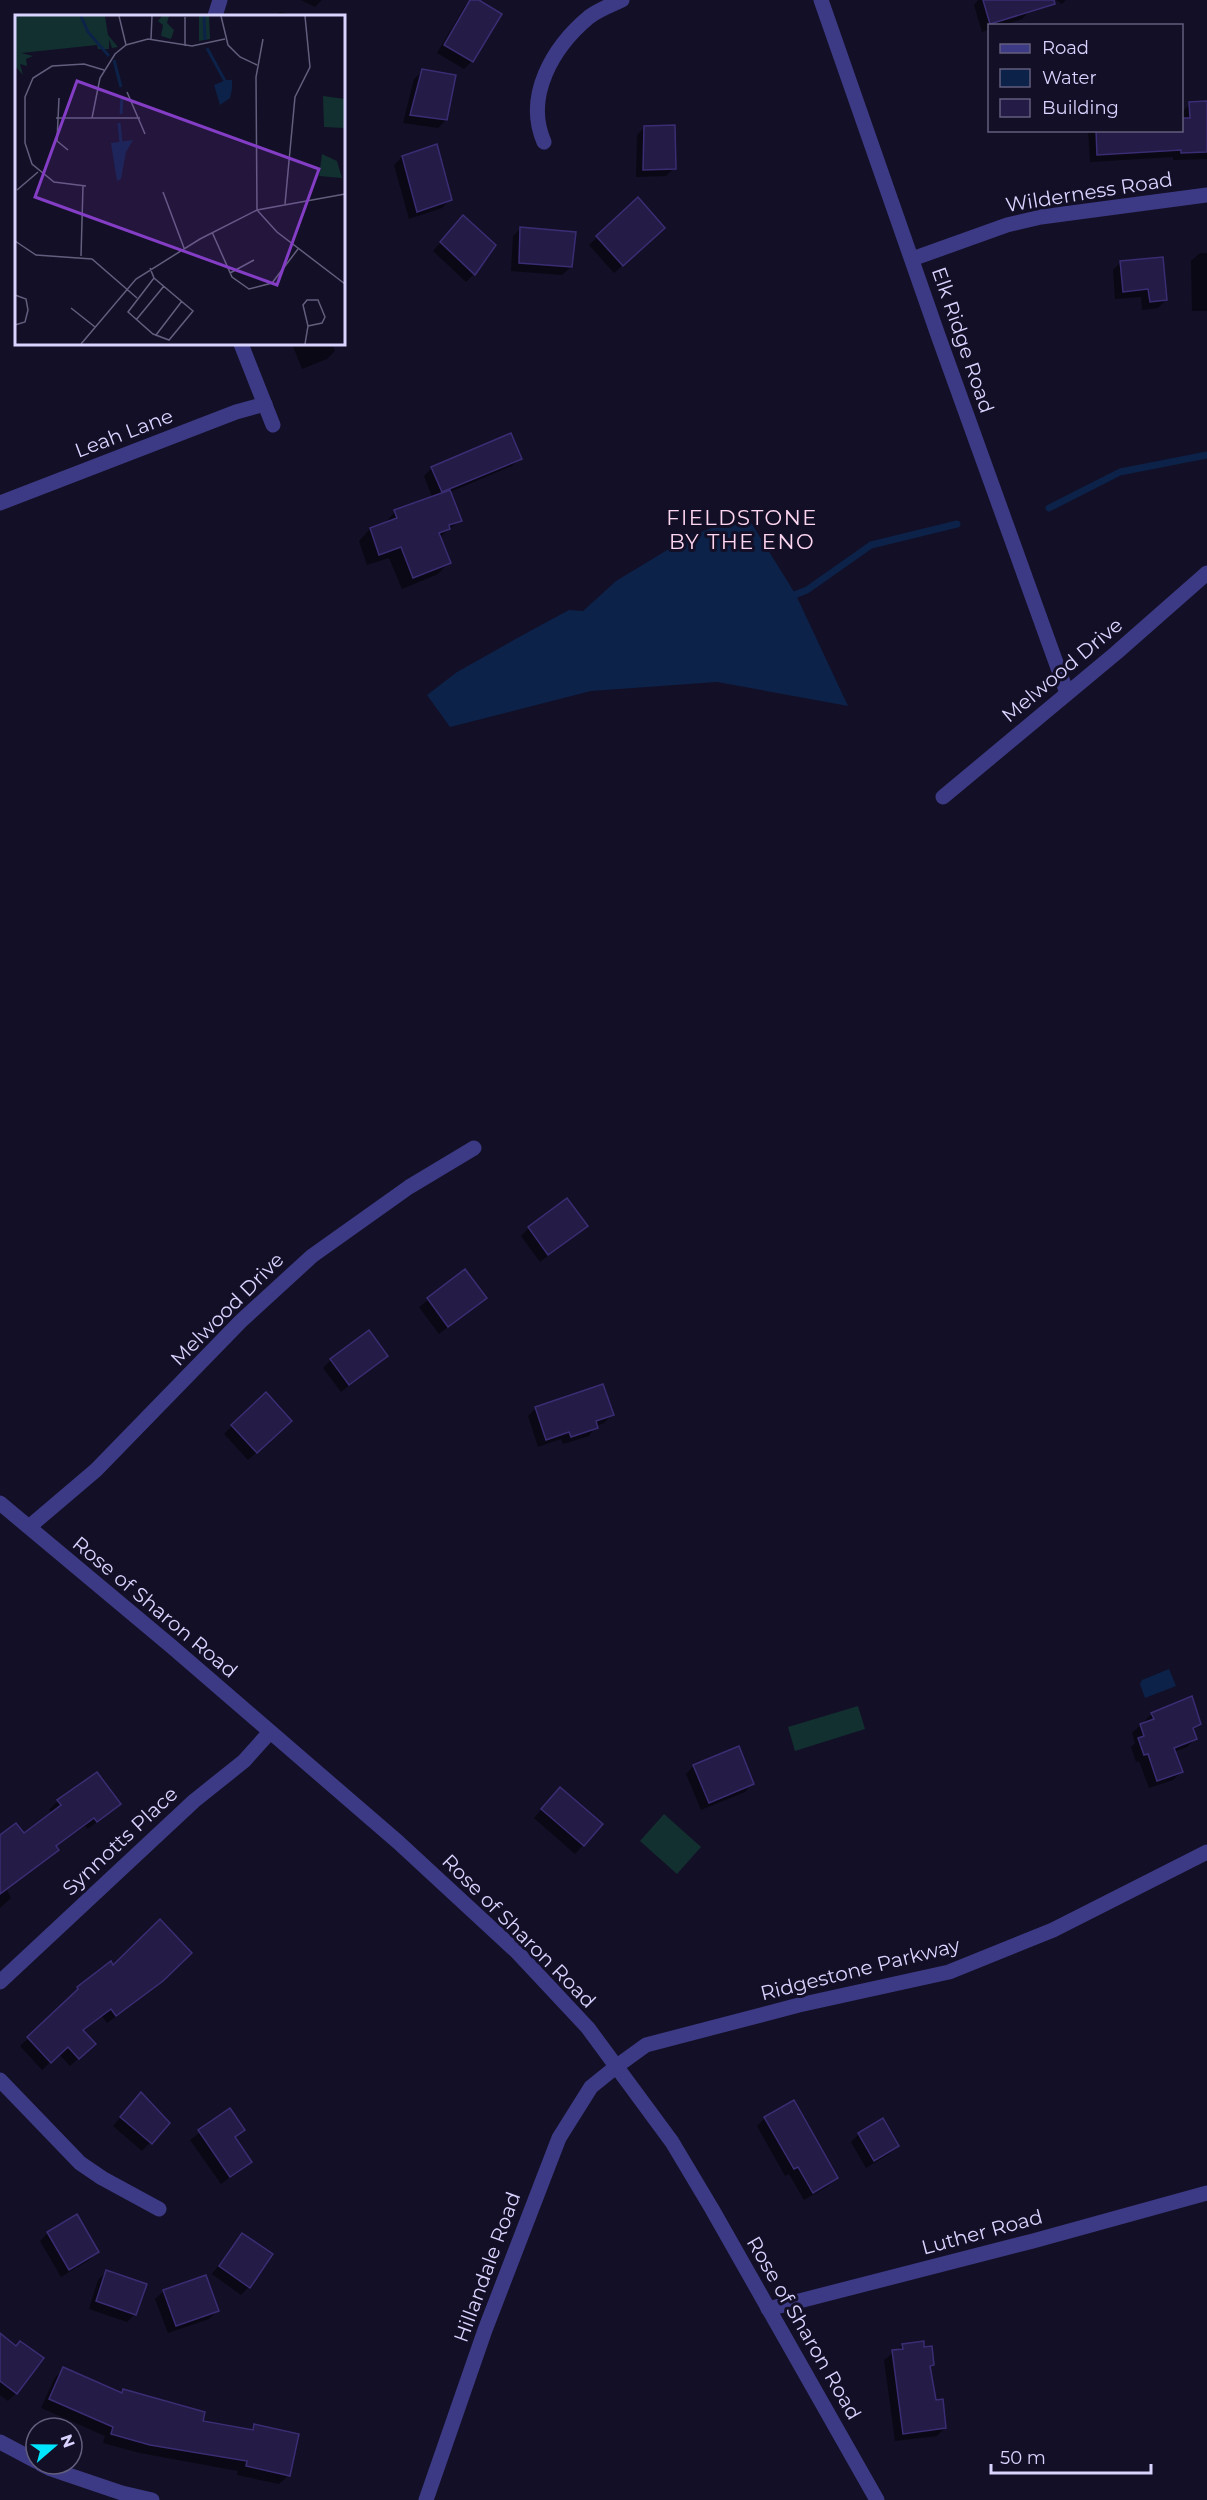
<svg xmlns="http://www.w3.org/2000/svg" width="1207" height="2500" font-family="Montserrat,sans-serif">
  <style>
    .green { fill: #12302f }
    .water { fill: #0c2248 }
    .shadow { fill: #0007 }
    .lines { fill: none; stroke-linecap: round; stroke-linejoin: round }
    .stream { stroke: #0c2248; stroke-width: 7 }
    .building { fill: #241b47; stroke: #3b2d73; stroke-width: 1.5 }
    .minor { stroke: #3d3a85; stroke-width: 15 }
    .tertiary { stroke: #3d3a85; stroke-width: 15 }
    .labels { text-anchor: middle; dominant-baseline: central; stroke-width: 6; stroke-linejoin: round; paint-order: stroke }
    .street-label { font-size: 20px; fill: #d9d4ff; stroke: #130f26 }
    .neighbourhood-label { font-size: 21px; letter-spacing: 1.5px; fill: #ffd6f0; stroke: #130f26 }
    .inset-river { fill: none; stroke: #0c2248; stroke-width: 3 }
    .inset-road { fill: none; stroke: #625e7d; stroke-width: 1.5 }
    .view { fill: #843dc5; fill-opacity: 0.15; stroke: #843dc5; stroke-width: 3 }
    .inset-edge { fill: none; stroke: #d9d4ff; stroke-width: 3 }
  </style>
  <rect width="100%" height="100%" fill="#130f26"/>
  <g class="green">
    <path d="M858 1706 865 1729 795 1751 788 1727Z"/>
    <path d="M664 1814 701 1847 677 1874 640 1841Z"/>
  </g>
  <g class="water">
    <path d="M747 516 796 595 848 706 717 682 591 691 450 727 427 695 457 672 530 631 569 610 583 611 616 581 692 535Z"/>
    <path d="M1169 1669 1176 1686 1145 1698 1140 1684 1142 1680Z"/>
  </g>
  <g class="shadow">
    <path d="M301 0H322L315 7Z"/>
    <path d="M471 0H476L472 61 464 69 437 53 465 6Z"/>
    <path d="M978 0H1026L1030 11 1022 19 1001 26H990V29L982 32 974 5Z"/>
    <path d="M1056 0H1066L1062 4Z"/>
    <path d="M280 12 301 16H275Z"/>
    <path d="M423 71 446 120 438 128 403 123 414 79Z"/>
    <path d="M1190 104 1207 120V159L1173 160V157L1090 162 1088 130H1182V112Z"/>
    <path d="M645 127 674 168 666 176 636 177 637 135Z"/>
    <path d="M402 157 450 199 442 208 409 219 394 165Z"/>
    <path d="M638 199 655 236 614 273 589 245Z"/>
    <path d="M456 225 474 274 466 282 433 251Z"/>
    <path d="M521 228 571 267 562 275 511 271 513 236Z"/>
    <path d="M1200 253H1207V311H1192L1191 261Z"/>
    <path d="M1121 262 1166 300 1158 308 1142 310 1141 297 1115 299 1113 270Z"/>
    <path d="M292 344H332L335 351 327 359 302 369Z"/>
    <path d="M520 458 512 466 450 492 460 520 439 538 449 562 438 574 402 589 389 558 367 565 359 541 370 529 384 524 395 512 432 497 424 476 432 468Z"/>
    <path d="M586 1226 540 1262 521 1236 529 1228Z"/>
    <path d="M465 1271 485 1298 439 1334 419 1307Z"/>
    <path d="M386 1356 341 1392 323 1368 331 1360Z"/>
    <path d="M536 1408 612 1415 604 1423 596 1426 589 1436 563 1444 561 1439 538 1447 528 1416Z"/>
    <path d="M232 1426 282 1429 248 1460 224 1434Z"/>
    <path d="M1152 1714 1200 1724 1192 1731 1195 1739 1187 1747 1174 1752 1181 1772 1173 1780 1149 1788 1139 1761 1136 1762 1131 1747 1135 1743 1132 1733Z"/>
    <path d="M694 1766 753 1783 745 1792 701 1810 686 1774Z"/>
    <path d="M552 1797 601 1825 575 1854 534 1818Z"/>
    <path d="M58 1801 119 1804 88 1829 85 1826 55 1847 57 1850 48 1859 7 1890 11 1898 0 1908V1836L23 1835 52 1814 49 1810Z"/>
    <path d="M190 1952 153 1989 107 2023 102 2016 82 2031 94 2044 70 2066 59 2054 42 2070 20 2046 71 1998 70 1997 78 1988 113 1967Z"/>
    <path d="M133 2102 168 2123 142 2151 113 2126Z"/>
    <path d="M793 2102 836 2178 828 2186 804 2200 789 2174 785 2176 757 2126 765 2118Z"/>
    <path d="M230 2110 243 2129 234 2138 250 2162 221 2184 190 2140Z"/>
    <path d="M859 2134 897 2146 889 2154 866 2168 851 2142Z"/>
    <path d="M48 2233 97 2252 89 2260 61 2277 40 2241Z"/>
    <path d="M242 2235 249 2287 241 2295 212 2274Z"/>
    <path d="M106 2272 135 2314 127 2322 89 2309 98 2280Z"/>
    <path d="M164 2291 217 2311 209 2319 168 2333 155 2299Z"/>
    <path d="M0 2341 16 2347V2393L8 2401 0 2395Z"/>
    <path d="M903 2345 923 2349 933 2365 929 2368 935 2402 945 2428 937 2436 895 2441 884 2360Z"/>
    <path d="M63 2369 120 2394 123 2391 201 2422 249 2431 255 2426 289 2475 279 2484 237 2475 238 2471 140 2453 103 2443 105 2436 41 2408 54 2379Z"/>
  </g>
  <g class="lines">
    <g class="stream">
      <path d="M1049 508 1120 472 1207 455"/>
      <path d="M789 597 807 590 871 545 957 524"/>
    </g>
  </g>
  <g class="building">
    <path d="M470 0H479L502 14 473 62 444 45Z"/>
    <path d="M983 0H1054L1055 4 990 24Z"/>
    <path d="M422 69 456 75 447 120 410 115Z"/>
    <path d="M1207 101V152L1181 153V150L1097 155 1096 130H1182V118H1190L1189 102Z"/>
    <path d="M675 125 676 169 643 170 644 126Z"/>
    <path d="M437 144 452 200 417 212 402 156Z"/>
    <path d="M638 197 665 228 623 266 596 236Z"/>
    <path d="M463 215 496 245 475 275 440 242Z"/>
    <path d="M520 227 576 232 572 267 519 263Z"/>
    <path d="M1163 257 1167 300 1150 302 1148 289 1123 292 1120 261Z"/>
    <path d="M511 433 522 459 442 492 431 467Z"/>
    <path d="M450 490 462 521 449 525 450 529 439 533 451 563 413 578 401 547 379 555 370 528 397 518 394 510Z"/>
    <path d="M567 1198 588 1226 548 1255 528 1227Z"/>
    <path d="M465 1269 487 1298 448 1327 427 1298Z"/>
    <path d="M369 1330 388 1356 349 1385 330 1359Z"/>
    <path d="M603 1384 614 1415 596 1421 598 1428 571 1437 569 1432 546 1440 535 1407Z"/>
    <path d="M266 1392 292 1421 257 1453 231 1425Z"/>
    <path d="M1192 1696 1201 1724 1193 1728 1197 1739 1174 1748 1183 1772 1157 1781 1148 1754 1144 1755 1138 1738 1144 1736 1140 1724 1154 1719 1151 1713Z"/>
    <path d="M739 1746 754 1784 709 1803 693 1765Z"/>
    <path d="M97 1772 121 1804 97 1822 94 1818 56 1846 59 1850 0 1894V1835L16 1823 24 1833 61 1805 57 1800Z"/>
    <path d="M560 1787 603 1824 584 1846 541 1809Z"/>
    <path d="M160 1919 192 1953 163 1981 116 2016 111 2009 83 2030 96 2044 79 2059 68 2047 51 2063 27 2037 78 1989 77 1987 111 1961 113 1965Z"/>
    <path d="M141 2092 170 2123 152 2144 120 2117Z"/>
    <path d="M794 2100 838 2178 813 2193 798 2167 794 2169 764 2117Z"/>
    <path d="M230 2108 245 2130 235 2137 252 2162 230 2177 198 2130Z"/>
    <path d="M883 2118 899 2146 874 2161 858 2133Z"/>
    <path d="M77 2214 99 2252 69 2270 47 2232Z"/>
    <path d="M242 2233 273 2254 250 2288 219 2266Z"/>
    <path d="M106 2270 147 2284 136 2315 96 2301Z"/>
    <path d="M206 2275 219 2311 176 2326 163 2290Z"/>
    <path d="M0 2333 16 2346 20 2341 44 2358 17 2394 0 2381Z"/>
    <path d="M924 2341V2347L932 2346 934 2365 930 2366 936 2400 943 2399 946 2428 903 2434 892 2350 903 2349 902 2344Z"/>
    <path d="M63 2367 122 2393 123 2389 205 2412 203 2421 253 2430 254 2424 299 2434 290 2476 246 2466 247 2461 150 2445 111 2434 113 2427 49 2399Z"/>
  </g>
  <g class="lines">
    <g class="minor">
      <path d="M821 0 939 338 1067 693"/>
      <path d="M215 16 220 0"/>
      <path d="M544 142C524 96 553 47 589 17 598 10 611 5 622 0"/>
      <path d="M912 259 1007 225 1041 217 1207 195"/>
      <path d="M241 344 273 425"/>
      <path d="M0 503 236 412 265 404"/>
      <path d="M943 797 1116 653 1207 573"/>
      <path d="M29 1527 96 1470 241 1321 312 1256 409 1187 474 1148"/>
      <path d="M0 1982 194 1801 244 1761 270 1732"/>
      <path d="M617 2066 646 2045 799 2005 949 1972 1053 1930 1207 1852"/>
      <path d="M0 2080 80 2163 102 2178 159 2209"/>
      <path d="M768 2309 1033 2241 1207 2193"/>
      <path d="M0 2442 36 2461"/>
      <path d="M41 2464 51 2469 122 2493 152 2500"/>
    </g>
    <g class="tertiary">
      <path d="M0 1503 171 1646 398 1842 516 1951 588 2028 672 2142 712 2209 877 2500"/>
      <path d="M426 2500 485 2330 559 2138 591 2087 617 2066"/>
    </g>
  </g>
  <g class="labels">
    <g class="street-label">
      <text transform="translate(1089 192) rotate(-9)">Wilderness Road</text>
      <text transform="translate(963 340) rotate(71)">Elk Ridge Road</text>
      <text transform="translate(124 433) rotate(-21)">Leah Lane</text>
      <text transform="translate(1062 670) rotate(-40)">Melwood Drive</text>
      <text transform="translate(227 1309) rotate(-45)">Melwood Drive</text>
      <text transform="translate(155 1607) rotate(40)">Rose of Sharon Road</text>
      <text transform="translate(120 1841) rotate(-43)">Synnotts Place</text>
      <text transform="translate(519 1931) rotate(45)">Rose of Sharon Road</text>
      <text transform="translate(860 1969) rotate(-14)">Ridgestone Parkway</text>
      <text transform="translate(982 2232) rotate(-15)">Luther Road</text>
      <text transform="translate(487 2267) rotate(-70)">Hillandale Road</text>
      <text transform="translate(804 2328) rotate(60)">Rose of Sharon Road</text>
    </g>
    <g class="neighbourhood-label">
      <text x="742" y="517">FIELDSTONE<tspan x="742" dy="24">BY THE ENO</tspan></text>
    </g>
  </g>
  <g transform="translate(15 15)">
    <rect width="330" height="330" fill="#130f26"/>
    <path d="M0 1H90L93 20 103 32 97 33 94 24V34H83L82 30 6 38 18 41 11 44 12 51 5 49 8 60 0 51ZM147 1H154L152 8 159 15 156 24 146 21 148 10 143 6ZM184 1H194L195 24 184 26ZM308 81 330 84V113L309 112ZM307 139 322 146 327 163 304 161Z" fill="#12302f"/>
    <path d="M211 65H217V74L215 83 205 90 199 70ZM118 125 111 137 106 164 102 166 96 128Z" fill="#0c2248"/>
    <path class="inset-river" d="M66 1 73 17 94 41M189 1 190 25M192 33 210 66M99 45 106 72M106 99 107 81M104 108 106 128"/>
    <path class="inset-road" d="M104 1 111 30M206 1 213 30 225 42 242 50M170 2V31M136 24 137 1M248 24 241 62 242 195 262 217 330 269M112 77 130 119M44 83 42 126 53 135M41 103H125M77 103 85 63 100 39 111 30 133 24 177 31 210 24M71 171 39 167 17 149 10 128V82L18 63 37 51 69 49 89 55M2 175 23 157M148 177 169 233M270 189 280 82 295 52 290 1M197 217 217 262 234 274 257 268 283 234M0 226 21 240 77 244 122 283M66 241 68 171M135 253 139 263 178 296 154 325 138 319 113 297 139 263M215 258 239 245M0 280 11 284 13 295 10 307 0 310M56 293 80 312M121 305 149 271M141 320 167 286M66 329 121 264 185 224 242 195 330 179M290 329 293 311 288 290 292 285H303L310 302 307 308 293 311"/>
    <path class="view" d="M62 66 304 154 262 270 20 182Z"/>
    <rect width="330" height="330" class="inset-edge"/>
  </g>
  <rect x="988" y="24" width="195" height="108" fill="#130f26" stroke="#625e7d" stroke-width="1.5"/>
  <rect x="1000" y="44" width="30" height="9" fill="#3d3a85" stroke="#625e7d" stroke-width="1.5"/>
  <text x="1042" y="54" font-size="18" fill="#d9d4ff">Road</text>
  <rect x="1000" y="69" width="30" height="18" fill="#0c2248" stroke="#625e7d" stroke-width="1.5"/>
  <text x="1042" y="84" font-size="18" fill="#d9d4ff">Water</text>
  <rect x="1000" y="99" width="30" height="18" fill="#241b47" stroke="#625e7d" stroke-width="1.5"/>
  <text x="1042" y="114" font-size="18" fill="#d9d4ff">Building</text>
  <g transform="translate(54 2446) rotate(70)"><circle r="28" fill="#130f26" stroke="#625e7d" stroke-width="1.5"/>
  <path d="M0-4.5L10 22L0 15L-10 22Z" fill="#00e5ff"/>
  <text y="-9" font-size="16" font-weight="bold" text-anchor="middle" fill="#d9d4ff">N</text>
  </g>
  <path d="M991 2464v9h160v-9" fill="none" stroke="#d9d4ff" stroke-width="3"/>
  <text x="1000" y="2464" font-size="18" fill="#d9d4ff" stroke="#130f26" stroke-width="4.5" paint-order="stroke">50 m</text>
</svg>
